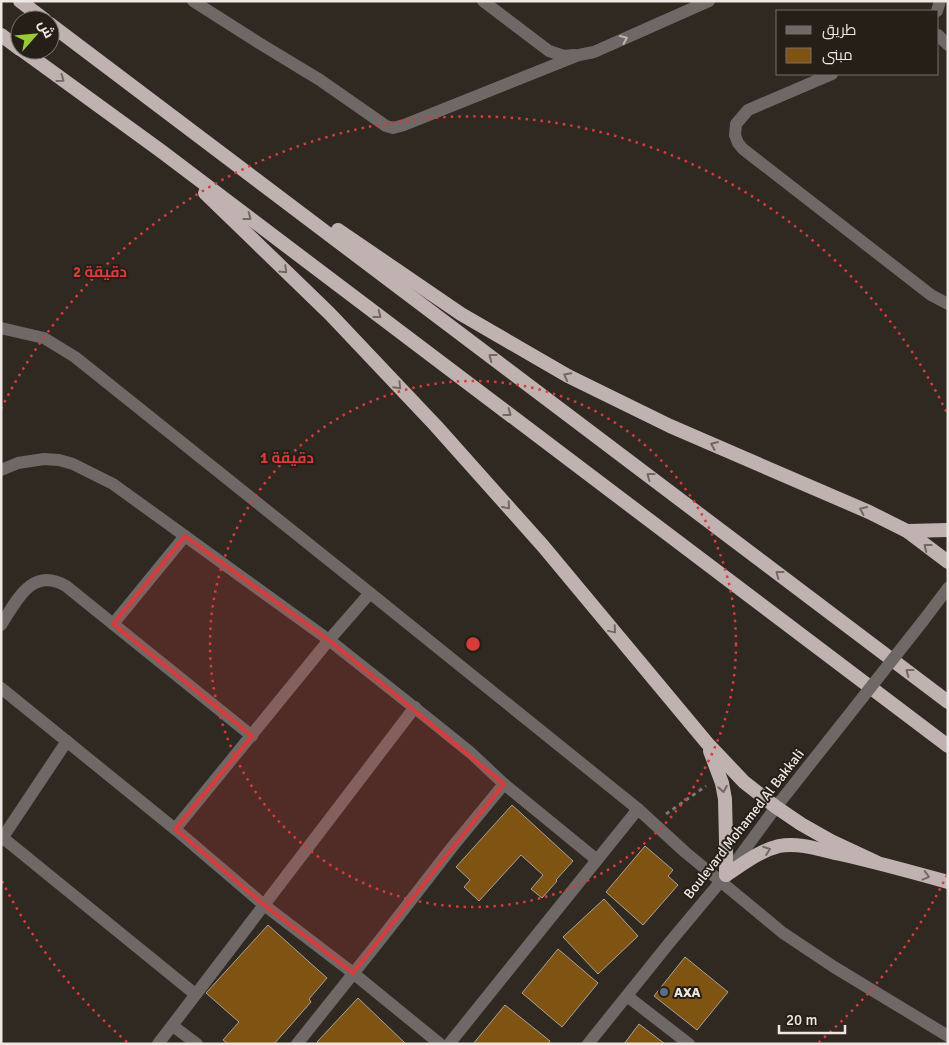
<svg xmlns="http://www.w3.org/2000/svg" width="949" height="1045" font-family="Signika,Cairo,sans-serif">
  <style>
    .building { fill: #7f5312; stroke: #aaa298 }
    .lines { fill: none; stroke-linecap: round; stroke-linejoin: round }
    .path { stroke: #7c766f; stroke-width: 3; stroke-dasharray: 4 4; stroke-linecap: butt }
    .service { stroke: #6e6867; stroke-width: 12 }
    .minor { stroke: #6e6867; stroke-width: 12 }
    .tertiary { stroke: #6e6867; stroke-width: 12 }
    .trunk { stroke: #c0b2b0; stroke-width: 14 }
    .tertiary-bridge { stroke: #6e6867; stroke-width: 12 }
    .oneway { stroke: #bab5b1 }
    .oneway2 { stroke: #736864 }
    .marked { fill: #d83b3b; fill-opacity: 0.2; stroke: #d83b3b; stroke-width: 4; stroke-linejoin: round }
    .ring { fill: none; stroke: #d83b3b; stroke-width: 2.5; stroke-dasharray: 2.5 5 }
    .service-dot { fill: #5c6f8a; stroke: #261f17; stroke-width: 2 }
    .labels { text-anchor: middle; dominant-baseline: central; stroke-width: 4; stroke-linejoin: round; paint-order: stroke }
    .street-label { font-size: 14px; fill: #ede8e3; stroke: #261f17 }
    .poi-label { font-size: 14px; font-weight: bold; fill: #ede8e3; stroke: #261f17; text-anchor: start }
    .centre { fill: #d83b3b; stroke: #261f17; stroke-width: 2.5 }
    .ring-label { font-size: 15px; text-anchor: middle; font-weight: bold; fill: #d83b3b; stroke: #261f17; stroke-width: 4; stroke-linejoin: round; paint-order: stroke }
  </style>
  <rect width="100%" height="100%" fill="#302921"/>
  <g class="building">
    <path d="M512 805 573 861 556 880 557 881 542 898 531 889 543 875 521 855 479 901 464 887 470 880 456 867Z"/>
    <path d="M645 846 673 870 668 876 678 885 643 925 606 892Z"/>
    <path d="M604 899 638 936 598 974 563 937Z"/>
    <path d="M268 925 327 978 309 999 311 1002 274 1044H228L223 1040 239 1022 206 993Z"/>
    <path d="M558 949 598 983 562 1027 522 993Z"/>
    <path d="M685 957 728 992 697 1030 654 996Z"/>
    <path d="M358 998 406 1044H319L317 1042Z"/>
    <path d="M505 1005 550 1041 548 1044H473Z"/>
    <path d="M639 1024 665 1044H624Z"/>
  </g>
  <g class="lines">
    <path class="path" d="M666 814 706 786"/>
    <g class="service">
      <path d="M193 1 259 43 320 80 386 126 393 128 404 125 579 55 594 52 709 1"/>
      <path d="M483 1 549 51 564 56 574 55"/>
    </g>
    <g class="minor">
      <path d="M937 11 940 1"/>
      <path d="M938 35 948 45"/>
      <path d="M832 74 748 110 736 124 735 135 738 143 743 149 931 295 948 304"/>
      <path d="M1 328 44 338 75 357 370 593 638 809 685 852 783 933 834 967 948 1036"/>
      <path d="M1 470 18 463 44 459 59 460 73 464 113 484 329 640 430 720 471 753 504 784 597 860"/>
      <path d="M113 624 185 536"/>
      <path d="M1 625C17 600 32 566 66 586L252 736"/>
      <path d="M1 688 175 829 264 905 353 973 440 1044"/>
      <path d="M175 829 329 640 370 593"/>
      <path d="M3 838 195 994"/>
      <path d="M1 840 67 741"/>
      <path d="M627 996 689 1044"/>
      <path d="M173 1026 197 1044"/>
      <path d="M158 1044 415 707"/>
      <path d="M297 1044 384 935 453 846 504 784"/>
      <path d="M449 1044 638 809"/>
    </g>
    <g class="tertiary">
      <path d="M923 621 948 588"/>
      <path d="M588 1044 670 942 726 875 776 807 829 740"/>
    </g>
    <g class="trunk">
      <path d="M20 1 45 20"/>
      <path d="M50 24 948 702"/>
      <path d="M1 35 20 49"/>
      <path d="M22 50 161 151 948 746"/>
      <path d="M205 193 330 314 436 426 543 546 707 743 744 782 776 807 801 824 831 841 876 862"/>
      <path d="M338 230 461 314 568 376 670 426 869 512 907 531 948 562"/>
      <path d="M907 531 948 530"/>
      <path d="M710 751 722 783 725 799 726 841V875"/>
      <path d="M726 875C743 864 759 851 779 846 799 842 821 850 840 854 876 862 912 872 948 882"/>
    </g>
    <path class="tertiary-bridge" d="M829 740 923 621"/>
  </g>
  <defs><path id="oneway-chevron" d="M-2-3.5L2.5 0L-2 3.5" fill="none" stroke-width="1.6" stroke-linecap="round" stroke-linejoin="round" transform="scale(1.25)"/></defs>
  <use class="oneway" href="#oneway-chevron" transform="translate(624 39) rotate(-24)"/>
  <g class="oneway2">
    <use href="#oneway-chevron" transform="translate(61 79) rotate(36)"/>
    <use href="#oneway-chevron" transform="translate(248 217) rotate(37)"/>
    <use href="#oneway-chevron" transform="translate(284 270) rotate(44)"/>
    <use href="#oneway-chevron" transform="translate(378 315) rotate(37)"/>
    <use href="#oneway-chevron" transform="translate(492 357) rotate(-143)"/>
    <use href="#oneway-chevron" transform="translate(567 376) rotate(-152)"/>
    <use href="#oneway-chevron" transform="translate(398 386) rotate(46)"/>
    <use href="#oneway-chevron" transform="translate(508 413) rotate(37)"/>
    <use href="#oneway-chevron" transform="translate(714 445) rotate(-157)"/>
    <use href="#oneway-chevron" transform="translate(650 476) rotate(-143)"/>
    <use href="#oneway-chevron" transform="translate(507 506) rotate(49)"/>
    <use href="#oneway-chevron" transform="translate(863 510) rotate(-156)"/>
    <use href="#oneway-chevron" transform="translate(927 547) rotate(-142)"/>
    <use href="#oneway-chevron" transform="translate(779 574) rotate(-143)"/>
    <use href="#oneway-chevron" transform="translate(613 630) rotate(50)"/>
    <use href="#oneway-chevron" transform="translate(909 672) rotate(-143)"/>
    <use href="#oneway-chevron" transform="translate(723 789) rotate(80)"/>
    <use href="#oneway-chevron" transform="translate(767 850) rotate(-20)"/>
    <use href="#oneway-chevron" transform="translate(926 876) rotate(15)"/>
  </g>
  <path class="marked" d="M185 536 329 640 504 784 353 973 264 905 175 829 252 736 113 624Z"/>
  <g class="ring">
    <circle cx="473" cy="644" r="263"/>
    <path d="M947 875A527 527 0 0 1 819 1042M127 1042A527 527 0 0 1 1 879M1 409A527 527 0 0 1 947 413"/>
  </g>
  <circle class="service-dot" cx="664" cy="992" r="5"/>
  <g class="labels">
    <g class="street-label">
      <text transform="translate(744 824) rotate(-52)">Boulevard Mohamed Al Bakkali</text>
    </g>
    <g class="poi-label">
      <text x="674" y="992">AXA</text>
    </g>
  </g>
  <circle cx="473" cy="644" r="8" class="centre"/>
  <g class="ring-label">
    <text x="100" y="277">2 دقيقة</text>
    <text x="287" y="463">1 دقيقة</text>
  </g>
  <rect width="949" height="1045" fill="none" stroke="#ede8e3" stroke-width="5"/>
  <rect x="776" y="10" width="162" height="65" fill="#261f17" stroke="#766f69"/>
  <rect x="786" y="26" width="25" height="8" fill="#6e6867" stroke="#766f69"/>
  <text x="822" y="35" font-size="15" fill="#ede8e3">طريق</text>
  <rect x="786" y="48" width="25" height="15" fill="#7f5312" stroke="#766f69"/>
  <text x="822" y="60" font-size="15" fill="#ede8e3">مبنى</text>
  <g transform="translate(35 35) rotate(63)"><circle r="24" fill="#261f17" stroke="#766f69"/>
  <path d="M0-4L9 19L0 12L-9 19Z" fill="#98cb37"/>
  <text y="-8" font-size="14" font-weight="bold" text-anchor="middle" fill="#ede8e3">ش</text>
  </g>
  <path d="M779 1025v8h66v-8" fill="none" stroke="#ede8e3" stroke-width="2.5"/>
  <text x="786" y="1025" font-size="15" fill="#ede8e3" stroke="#261f17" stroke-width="4" paint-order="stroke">20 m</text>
</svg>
